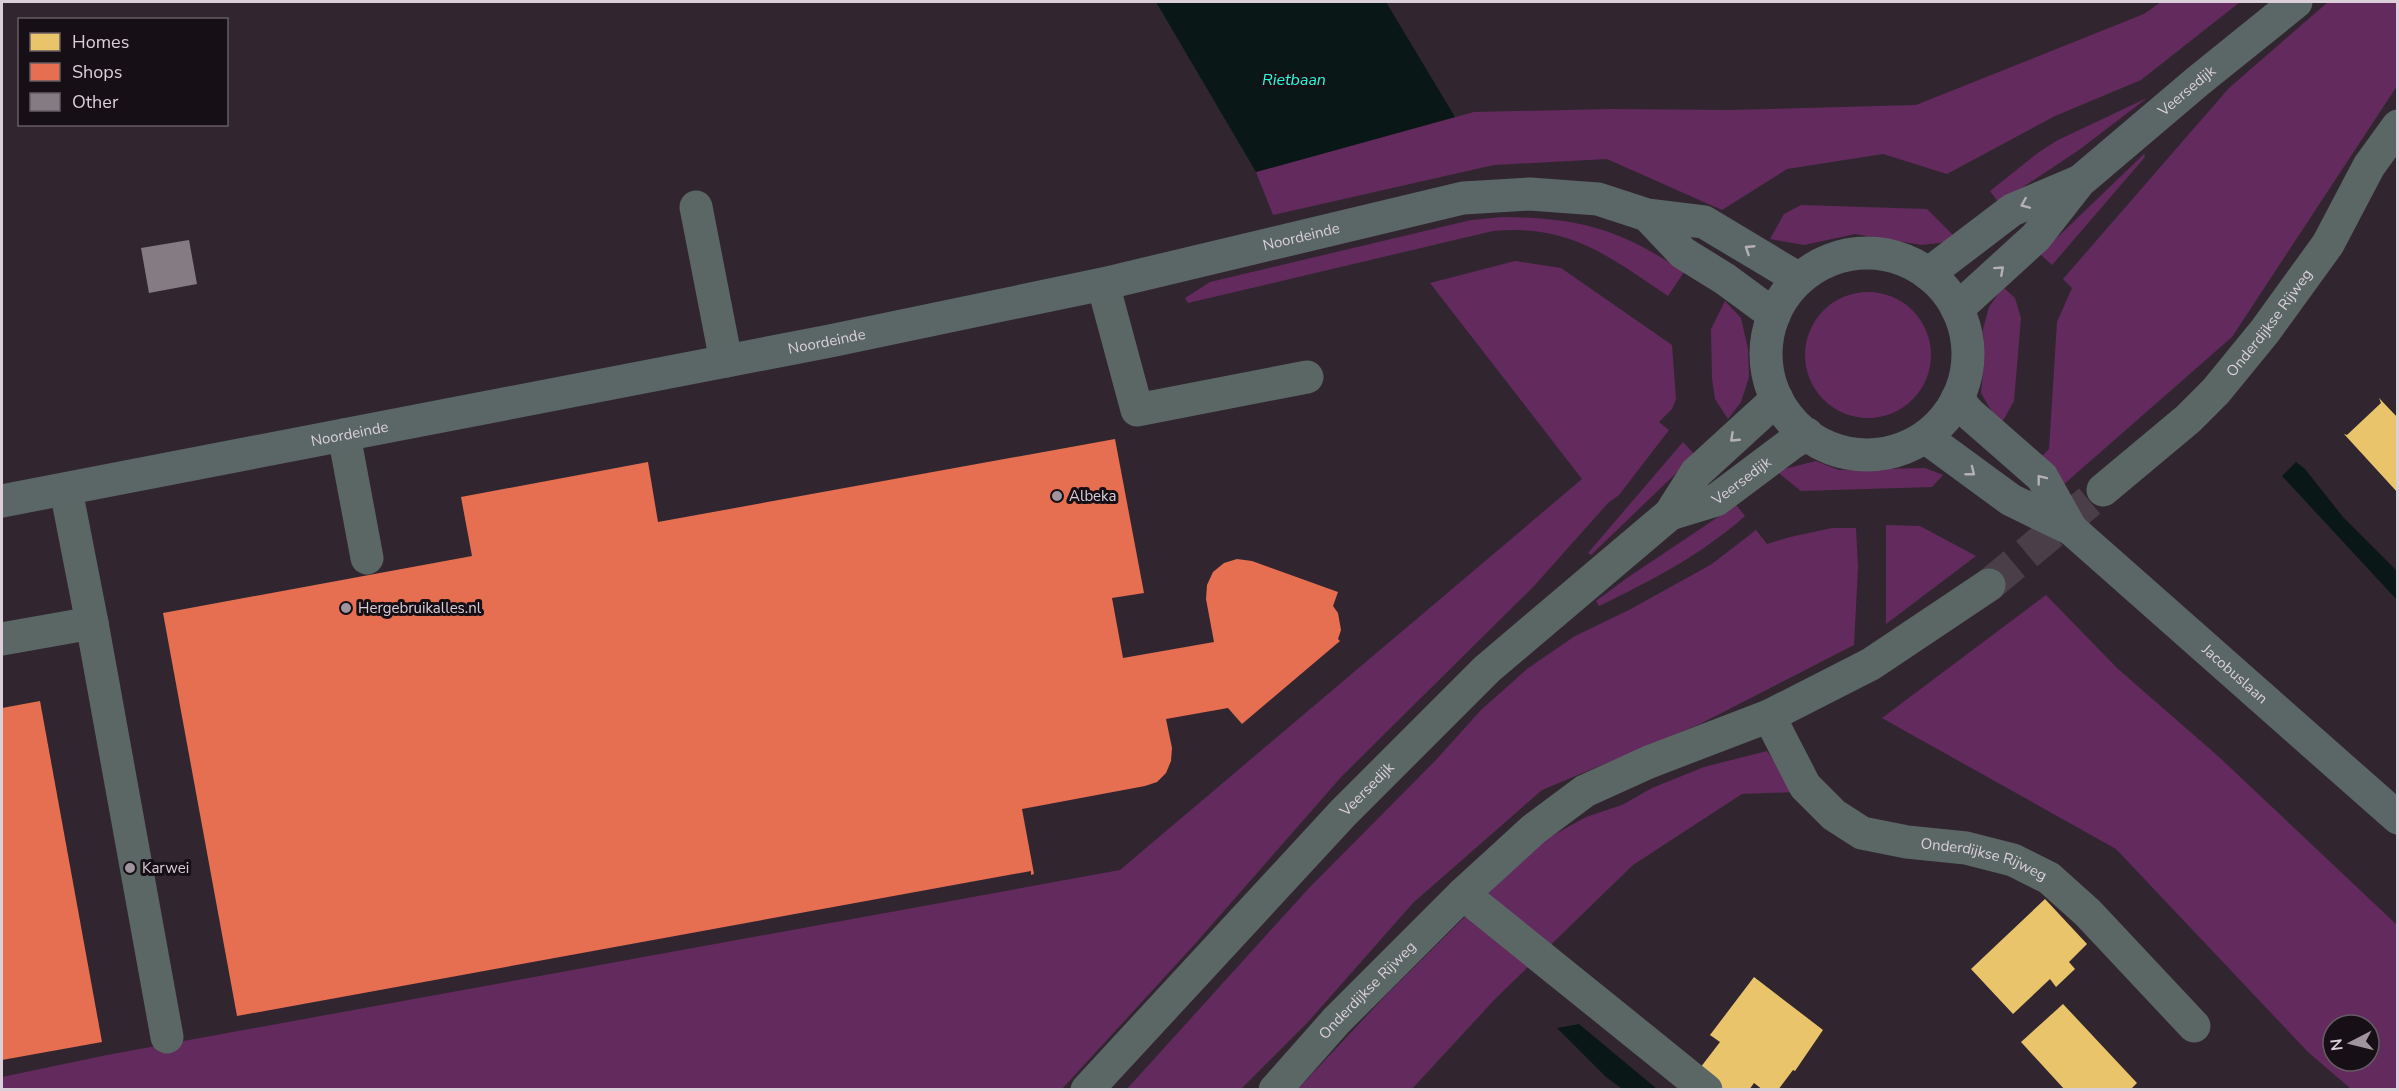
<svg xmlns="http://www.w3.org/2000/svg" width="2399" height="1091" font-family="'Nunito Sans',sans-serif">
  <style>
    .green { fill: #632a5e; fill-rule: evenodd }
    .water { fill: #091816 }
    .homes { fill: #e9c46a }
    .shops { fill: #e76f51 }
    .building { fill: #857b83 }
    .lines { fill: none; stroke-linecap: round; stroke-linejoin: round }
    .minor-tunnel { stroke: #4a3f48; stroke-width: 33; stroke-dasharray: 33 16; stroke-linecap: butt }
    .minor { stroke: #5a6765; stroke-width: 33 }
    .major { stroke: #5a6766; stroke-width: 33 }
    .oneway { stroke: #b4b0b6 }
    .poi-dot { fill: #a0949e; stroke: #170f16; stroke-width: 2 }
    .labels { text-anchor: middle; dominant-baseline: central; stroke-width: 6; stroke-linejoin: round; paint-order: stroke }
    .street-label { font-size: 15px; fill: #dbcfd9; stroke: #170f16 }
    .poi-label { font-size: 15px; fill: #dbcfd9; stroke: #170f16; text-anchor: start }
    .water-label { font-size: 16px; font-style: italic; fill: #2bfedd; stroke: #170f16 }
  </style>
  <rect width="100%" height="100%" fill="#31262f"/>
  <g class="green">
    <path d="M2161 2H2240L2141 80 2055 116 1947 174 1883 154 1787 169 1722 210 1607 159 1494 165 1273 215 1256 172 1474 112 1611 109 1729 110 1916 105 2144 14Z"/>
    <path d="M2328 2H2397V86L2232 337 2063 485 2039 459 2049 449 2057 322 2072 288 2063 279 2229 88Z"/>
    <path d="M2147 98 2079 150 1999 203 1990 191 2039 152 2058 140Z"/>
    <path d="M2144 154 2145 157 2052 265 2040 254Z"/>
    <path d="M1801 205 1927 209 1954 236 1946 242 1922 245 1855 234 1804 245 1770 239 1784 214Z"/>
    <path d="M1503 217C1580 218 1620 229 1684 272L1668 296C1608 256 1570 224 1493 231L1188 303 1185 298 1210 282 1471 220Z"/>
    <path d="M1515 261 1561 268 1672 345 1676 399 1672 409 1659 422 1669 430 1619 495 1608 503 1535 585 1342 776 1194 945 1062 1089 2 1090V1077L107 1055 1120 870 1582 479 1430 283Z"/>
    <path d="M2003 287 2015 298 2021 318 2014 401 2000 426 1981 393 1984 359 1983 329 1989 307Z"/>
    <circle cx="1868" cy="355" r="63"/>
    <path d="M1725 301 1741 318 1748 349 1749 377 1741 402 1728 419 1715 399 1712 379 1711 329Z"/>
    <path d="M1683 442 1695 455 1591 555 1588 553Z"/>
    <path d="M1816 461 1839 470 1925 468 1943 475 1932 487 1801 491 1776 471Z"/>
    <path d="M1736 505 1745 516C1701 555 1652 580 1599 606L1596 601 1627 578Z"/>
    <path d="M1886 525 1920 526 1976 556 1886 624Z"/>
    <path d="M1832 528H1856L1858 568 1854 645 1700 724 1542 790 1413 903 1308 1022 1241 1089 1126 1090 1309 888 1435 761 1481 710 1527 669 1575 636 1629 610 1712 564 1756 530 1767 544 1790 537Z"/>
    <path d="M2046 595 2117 668 2219 757 2397 925V1089H2351L2308 1052 2116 849 1882 718ZM2333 1025H2369V1061H2333Z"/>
    <path d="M1767 751 1795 792 1742 794 1633 865 1496 998 1412 1089 1297 1090 1385 996 1539 843 1586 817 1622 805 1652 788 1704 767Z"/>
  </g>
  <g class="water">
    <path d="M1156 2H1386L1455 117 1256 172Z"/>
    <path d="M2296 462 2305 469 2343 517 2397 571V600L2282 476Z"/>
    <path d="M1579 1024 1657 1089H1622L1606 1077 1557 1028Z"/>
  </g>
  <g class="homes">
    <path d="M2379 398 2398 418V493L2344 434 2347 435 2381 403Z"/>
    <path d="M2045 899 2087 944 2069 962 2075 969 2056 987 2050 979 2013 1014 1971 969Z"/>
    <path d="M1754 977 1823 1030 1795 1071 1793 1070 1778 1090H1763L1754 1083 1749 1090H1721L1697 1072 1720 1042 1710 1035Z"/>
    <path d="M2063 1004 2137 1083 2130 1090H2065L2021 1042Z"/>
  </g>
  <g class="shops">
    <path d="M1115 439 1144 593 1112 598 1123 658 1214 642 1206 599 1207 585 1213 572 1224 563 1237 559 1252 561 1338 592 1333 606 1338 613 1341 630 1338 639 1340 641 1242 724 1228 708 1166 719 1172 748 1171 761 1166 773 1157 782 1145 786 1022 809 1034 874 1031 875V871L237 1016 163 613 472 556 461 497 648 462 658 522Z"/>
    <path d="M40 701 102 1042 2 1060V708Z"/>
  </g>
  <path class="building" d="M189 240 197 284 149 293 141 248Z"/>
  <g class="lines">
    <path class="minor-tunnel" d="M1989 585 2103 490"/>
    <g class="minor">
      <path d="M696 207 726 361"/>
      <path d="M1103 284 1137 410 1307 377"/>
      <path d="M344 435 367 558"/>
      <path d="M66 490 92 623 167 1037"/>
      <path id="s1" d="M2103 490 2188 419 2216 391 2265 331 2328 244 2369 166 2398 126"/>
      <path id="s2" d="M1670 514 1716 500 1792 443 1807 434"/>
      <path d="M2 639 92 623"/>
      <path id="s3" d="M1769 716 1805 786 1834 815 1862 833 1907 842 1966 848 2013 860 2049 878 2088 913 2194 1026"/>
      <path d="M1463 894 1706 1090"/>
      <path id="s4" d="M1087 1090 1343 813 1487 669 1670 514 1696 473 1777 399"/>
      <path id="s5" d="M1275 1090 1336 1021 1463 894 1534 829 1585 791 1649 762 1769 716 1871 664 1989 585"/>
    </g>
    <g class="major">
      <path d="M1647 215 1683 253 1725 279 1774 315"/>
      <circle cx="1867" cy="354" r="101"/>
      <path d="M1928 274 2012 210 2078 182"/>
      <path id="s6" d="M1957 309 2036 237 2079 182 2198 81 2296 2"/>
      <path d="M1957 399 1970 414 2042 477 2071 529"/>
      <path id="s7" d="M1925 437 2011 500 2071 529 2398 818"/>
      <path id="s8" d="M2 501 830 341 1103 284 1463 198 1530 194 1598 199 1647 215 1704 222 1799 279"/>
    </g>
  </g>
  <defs><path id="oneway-chevron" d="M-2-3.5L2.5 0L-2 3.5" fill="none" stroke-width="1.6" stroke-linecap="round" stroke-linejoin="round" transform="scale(1.5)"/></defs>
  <g class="oneway">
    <use href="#oneway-chevron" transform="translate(2025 204) rotate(157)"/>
    <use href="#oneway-chevron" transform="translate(1749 249) rotate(-147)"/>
    <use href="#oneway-chevron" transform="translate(2000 270) rotate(-42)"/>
    <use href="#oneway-chevron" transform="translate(1734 438) rotate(137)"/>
    <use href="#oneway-chevron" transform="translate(1971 472) rotate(38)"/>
    <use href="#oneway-chevron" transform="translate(2041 479) rotate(-128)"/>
  </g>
  <g class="poi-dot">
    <circle cx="1057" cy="496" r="6"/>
    <circle cx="346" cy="608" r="6"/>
    <circle cx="130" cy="868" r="6"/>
  </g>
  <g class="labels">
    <g class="street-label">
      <text stroke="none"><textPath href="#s6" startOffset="318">Veersedijk</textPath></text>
      <text stroke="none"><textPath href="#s8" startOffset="1326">Noordeinde</textPath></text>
      <text stroke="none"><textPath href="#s1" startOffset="237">Onderdijkse Rijweg</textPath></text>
      <text stroke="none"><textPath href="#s8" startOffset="840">Noordeinde</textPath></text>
      <text stroke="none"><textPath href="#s8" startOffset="354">Noordeinde</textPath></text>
      <text stroke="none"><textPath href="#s2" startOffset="80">Veersedijk</textPath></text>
      <text stroke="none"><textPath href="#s7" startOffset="392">Jacobuslaan</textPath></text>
      <text stroke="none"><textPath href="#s4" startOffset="411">Veersedijk</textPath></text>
      <text stroke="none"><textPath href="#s3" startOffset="278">Onderdijkse Rijweg</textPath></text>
      <text stroke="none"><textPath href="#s5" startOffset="136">Onderdijkse Rijweg</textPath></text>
    </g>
    <g class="poi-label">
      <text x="1069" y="496">Albeka</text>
      <text x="358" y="608">Hergebruikalles.nl</text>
      <text x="142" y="868">Karwei</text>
    </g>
    <g class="water-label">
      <text x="1294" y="80">Rietbaan</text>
    </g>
  </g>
  <rect width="2399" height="1091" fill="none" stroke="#dbcfd9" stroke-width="6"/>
  <rect x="18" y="18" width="210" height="108" fill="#170f16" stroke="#655c64" stroke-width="1.5"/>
  <rect x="30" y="33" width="30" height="18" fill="#e9c46a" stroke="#655c64" stroke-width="1.5"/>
  <text x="72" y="48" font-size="18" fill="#dbcfd9">Homes</text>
  <rect x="30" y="63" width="30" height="18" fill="#e76f51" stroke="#655c64" stroke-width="1.5"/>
  <text x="72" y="78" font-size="18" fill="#dbcfd9">Shops</text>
  <rect x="30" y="93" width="30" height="18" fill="#857b83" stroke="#655c64" stroke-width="1.5"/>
  <text x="72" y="108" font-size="18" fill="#dbcfd9">Other</text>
  <g transform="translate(2351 1043) rotate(263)"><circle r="28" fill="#170f16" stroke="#655c64" stroke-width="1.5"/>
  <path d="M0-4.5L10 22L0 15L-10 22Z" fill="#a0949e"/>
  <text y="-9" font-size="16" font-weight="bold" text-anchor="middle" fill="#dbcfd9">N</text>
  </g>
</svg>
